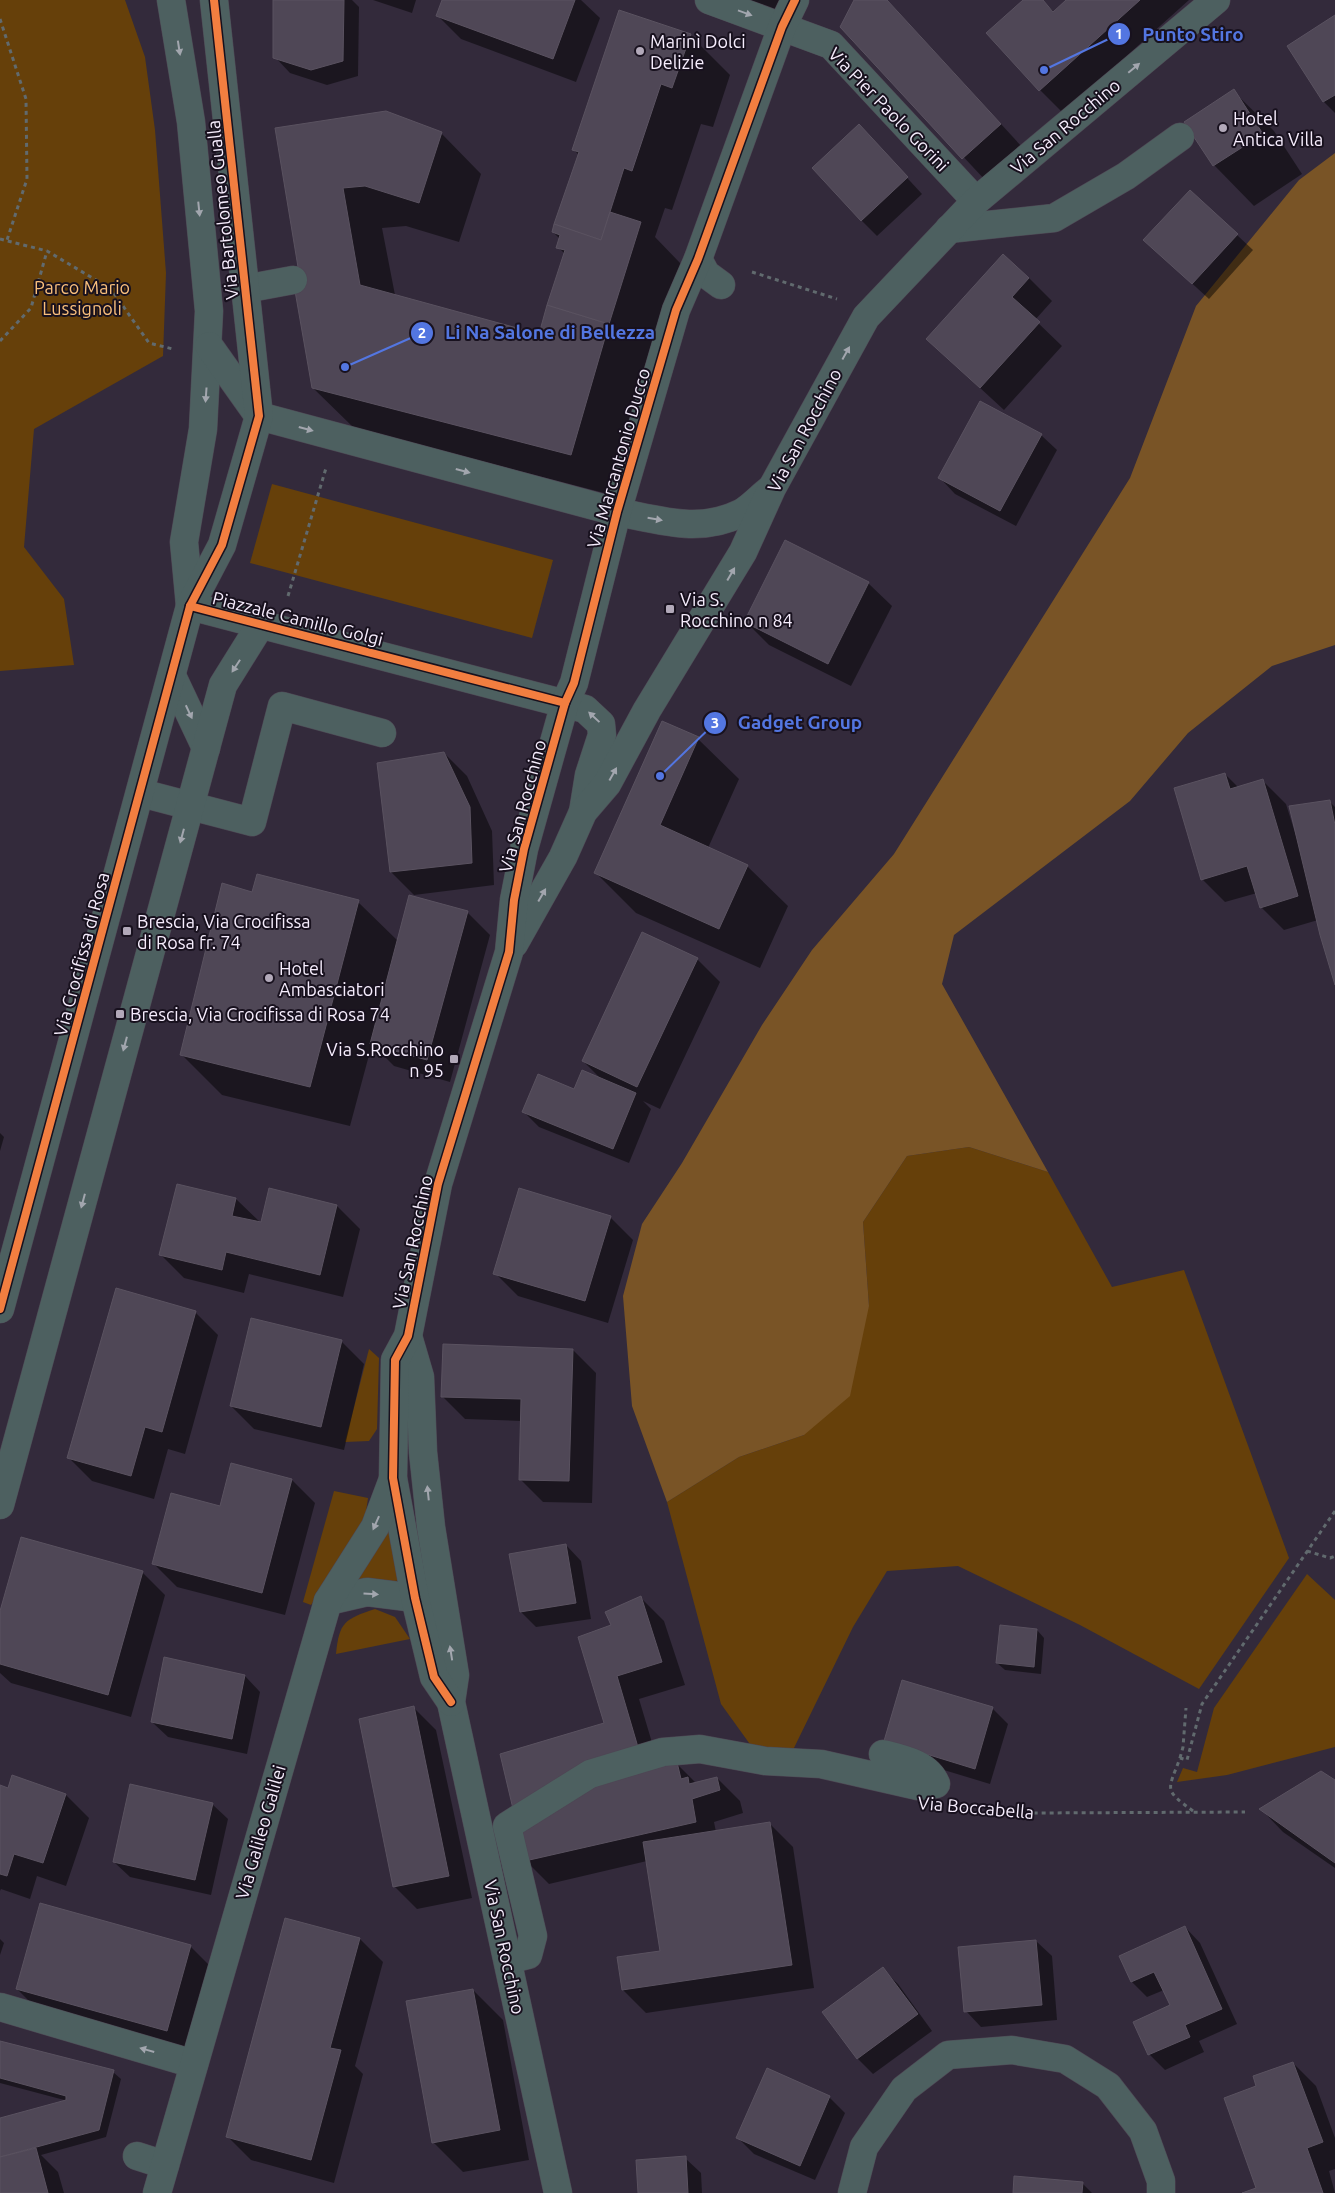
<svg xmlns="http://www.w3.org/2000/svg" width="1335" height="2193" font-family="Ubuntu,sans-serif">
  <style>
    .green { fill: #66400a }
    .forest { fill: #795426 }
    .shadow { fill: #0007 }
    .building { fill: #4f4756; stroke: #5a5260 }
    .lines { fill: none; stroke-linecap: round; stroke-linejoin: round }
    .minor-casing { stroke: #4e4754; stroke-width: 29 }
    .path { stroke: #616a6e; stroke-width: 3; stroke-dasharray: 4 4; stroke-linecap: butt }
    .minor { stroke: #4d6060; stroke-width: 28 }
    .cycleway-casing { stroke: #18111e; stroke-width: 11 }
    .cycleway { stroke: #f27e40; stroke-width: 8 }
    .oneway { fill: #a2a6ae }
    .poi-dot { fill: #b2a9b9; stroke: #18111e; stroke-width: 2 }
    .labels { text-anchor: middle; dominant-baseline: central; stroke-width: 4; stroke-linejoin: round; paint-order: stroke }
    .poi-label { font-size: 18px; fill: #f6edfd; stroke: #18111e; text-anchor: start }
    .street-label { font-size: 18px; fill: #f6edfd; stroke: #18111e }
    .park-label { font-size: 18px; fill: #f9bf7c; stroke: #18111e }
    .leader { fill: none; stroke: #5376e1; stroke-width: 2 }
    .callout-dot { fill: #5376e1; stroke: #18111e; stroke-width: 2 }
    .mark-label { font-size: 15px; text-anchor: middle; font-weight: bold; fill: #fff }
    .callout-label { font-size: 19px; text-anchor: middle; font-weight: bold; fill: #5376e1; stroke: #18111e; stroke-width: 4; stroke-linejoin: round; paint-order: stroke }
  </style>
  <rect width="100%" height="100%" fill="#332a3b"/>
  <g class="green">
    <path d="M0 0H125L145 57 155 130 166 273 163 356 34 429 24 547 64 599 74 665 0 671Z"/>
    <path d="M272 484 553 560 532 638 250 563Z"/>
    <path d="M969 1147 1048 1172 1112 1287 1184 1270 1289 1558 1199 1689 1080 1625 958 1566 887 1571 853 1627 792 1752 752 1747 721 1704 667 1502 739 1457 804 1435 869 1306 863 1222 907 1156Z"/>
    <path d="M369 1349 379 1358 377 1429 369 1441 345 1442Z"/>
    <path d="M334 1491 368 1498 364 1525 311 1605 303 1602Z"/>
    <path d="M388 1528 404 1580 355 1585Z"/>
    <path d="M1307 1574 1335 1600V1747L1227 1775 1177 1782 1183 1768 1197 1772 1214 1708Z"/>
    <path d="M375 1609 395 1617 410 1639 336 1654C339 1622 345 1619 375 1609Z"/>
  </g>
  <path class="forest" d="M1335 153V645L1272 666 1188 733 1130 801 954 935 942 984 1048 1172 969 1147 907 1156 863 1222 869 1306 850 1396 804 1435 739 1457 667 1502 632 1406 623 1296 642 1224 682 1163 762 1025 812 950 894 854 1130 478 1196 306 1299 180Z"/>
  <g class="shadow">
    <path d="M275 0H352L359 7 358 76 327 85 290 73 275 57Z"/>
    <path d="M373 0H416L412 13Z"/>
    <path d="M444 0H581L600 18 576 82 461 39 438 16Z"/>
    <path d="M730 0H804L792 32Z"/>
    <path d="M856 0H887L1023 148 986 181 842 27Z"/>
    <path d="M1025 0H1042L1054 12 1068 0H1189L1063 113 1040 90Z"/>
    <path d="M1335 17V113L1324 102Z"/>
    <path d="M690 35 730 75 713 127 701 124 672 210 665 208 655 237 681 264 612 495 354 428 313 388 300 268 276 129 441 133 481 174 459 242 406 226 382 228 395 295 540 335 565 254 558 247 560 239 553 232 579 155 574 150Z"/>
    <path d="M1233 91 1274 131 1302 174 1254 206 1214 165Z"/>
    <path d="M874 142 922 194 877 236 861 220Z"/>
    <path d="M1190 191 1253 250 1209 299 1161 255Z"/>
    <path d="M1029 278 1052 301 1035 320 1062 346 1004 410 927 339Z"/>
    <path d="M1041 435 1057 450 1016 526 955 494 940 478Z"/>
    <path d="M868 583 892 606 851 686 769 645 746 622Z"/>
    <path d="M698 739 739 779 708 848 747 866 788 906 760 968 636 913 596 873Z"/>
    <path d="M444 753 467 776 492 831 494 885 414 895 391 872Z"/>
    <path d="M1225 774 1239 788 1263 781 1286 804 1296 836 1329 801 1335 807V981L1318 920 1284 930 1261 907 1257 893 1225 902 1202 879Z"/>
    <path d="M253 893 358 902 398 941 467 912 490 935 450 1082 394 1066 372 1044 350 1126 222 1095 181 1054Z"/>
    <path d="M697 959 720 982 660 1109 643 1101 651 1109 629 1163 539 1127 524 1112 602 1080 583 1061Z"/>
    <path d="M0 1133 4 1137 0 1151Z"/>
    <path d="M270 1190 337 1206 360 1229 343 1297 249 1274 244 1293 184 1278 161 1255 236 1199 262 1224Z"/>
    <path d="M610 1217 633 1240 608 1323 518 1296 495 1273Z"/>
    <path d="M195 1312 218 1335 185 1454 168 1449 154 1499 92 1481 69 1458Z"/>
    <path d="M341 1341 364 1364 344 1450 254 1429 231 1406Z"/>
    <path d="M573 1350 596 1373 592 1503 543 1502 520 1479 522 1421 465 1419 442 1396Z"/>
    <path d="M232 1464 292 1480 315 1503 285 1615 177 1587 154 1564 221 1508Z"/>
    <path d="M566 1545 581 1561 591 1619 536 1627 521 1612Z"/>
    <path d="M142 1572 165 1595 131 1717 11 1683 0 1673V1616Z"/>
    <path d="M641 1598 664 1621 685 1685 639 1699 659 1766 676 1763 697 1784 717 1778 740 1801 743 1813 714 1822 716 1832 770 1824 793 1847 814 1988 646 2013 623 1990 661 1952 647 1861 549 1884 526 1861 605 1723 612 1626Z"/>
    <path d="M1037 1630 1044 1638 1041 1674 1005 1670 997 1663Z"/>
    <path d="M245 1676 260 1692 247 1754 168 1737 152 1722Z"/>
    <path d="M413 1707 436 1730 472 1898 417 1909 394 1886Z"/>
    <path d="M992 1708 1008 1724 990 1784 901 1757Z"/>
    <path d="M1335 1782V1868L1283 1832 1261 1809Z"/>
    <path d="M0 1786 9 1789 66 1795 89 1818 66 1886 37 1876 30 1899 1 1889 0 1891Z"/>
    <path d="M212 1804 228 1819 211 1895 130 1877 114 1862Z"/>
    <path d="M1185 1927 1200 1943 1237 2024 1199 2041 1204 2052 1165 2070 1149 2054 1171 2006 1164 1990 1147 1997 1132 1982 1120 1956Z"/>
    <path d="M0 1939 4 1943 0 1955Z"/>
    <path d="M360 1939 383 1962 355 2066 363 2074 334 2183 251 2160 228 2137Z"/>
    <path d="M1036 1941 1052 1956 1057 2020 981 2027 966 2011Z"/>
    <path d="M190 1946 213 1969 190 2053 40 2012 17 1989Z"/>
    <path d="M882 1969 898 1984 932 2031 873 2074 858 2059 823 2013Z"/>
    <path d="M473 1990 503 2020 529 2160 463 2172 433 2142Z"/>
    <path d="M0 2042 113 2072 121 2079 106 2137 41 2155 58 2172 64 2193H0V2120L68 2101 0 2083Z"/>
    <path d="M1293 2063 1316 2086 1335 2138V2169L1329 2171 1335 2193H1245L1258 2188Z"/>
    <path d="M829 2097 845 2113 815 2180 754 2154 738 2138Z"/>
    <path d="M685 2158 701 2173 702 2193H639Z"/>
    <path d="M1082 2183 1092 2193H1014Z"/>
  </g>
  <g class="building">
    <path d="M273 0H344L343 61 311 70 273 58Z"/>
    <path d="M442 0H575L553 59 436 16Z"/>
    <path d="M854 0H887L1001 124 962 159 840 27Z"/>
    <path d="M1023 0H1043L1053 12 1066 0H1140L1039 91 986 33Z"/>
    <path d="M619 10 691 34 672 88 661 84 632 171 624 168 601 240 554 224 579 152 572 150Z"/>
    <path d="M1335 15V95L1323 102 1287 46Z"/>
    <path d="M1234 89 1263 134 1213 166 1184 122Z"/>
    <path d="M386 111 442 132 419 203 365 186 343 188 360 285 539 334 547 305 609 324 571 455 312 388 291 268 298 267 275 128Z"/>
    <path d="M859 124 908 177 861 221 812 168Z"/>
    <path d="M1190 190 1238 234 1192 284 1143 240Z"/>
    <path d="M610 212 641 222 609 324 547 305 565 250 556 248 560 235 552 232 554 224 601 240Z"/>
    <path d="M1003 254 1029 278 1012 297 1040 322 980 388 926 339Z"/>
    <path d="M980 401 1042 434 1000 511 938 478Z"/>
    <path d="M785 540 869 582 828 664 744 622Z"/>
    <path d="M662 721 699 737 660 825 748 865 719 929 594 873Z"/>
    <path d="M444 752 470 807 472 863 390 872 377 763Z"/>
    <path d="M1225 773 1230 789 1263 779 1298 896 1260 908 1247 866 1201 880 1174 788Z"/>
    <path d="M1330 800 1335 825V985L1320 935 1289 806Z"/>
    <path d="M257 874 359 900 310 1087 180 1055 222 883 252 892Z"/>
    <path d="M409 895 468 911 427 1060 370 1044Z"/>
    <path d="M642 932 698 958 637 1087 582 1061Z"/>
    <path d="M582 1070 636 1093 613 1149 522 1112 538 1074 574 1089Z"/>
    <path d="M177 1184 236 1198 232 1216 261 1222 269 1188 337 1205 320 1275 226 1252 222 1270 159 1255Z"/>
    <path d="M519 1188 611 1216 585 1301 493 1274Z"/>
    <path d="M116 1288 196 1311 162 1432 145 1427 131 1476 67 1458Z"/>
    <path d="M251 1318 342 1340 321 1427 230 1406Z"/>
    <path d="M443 1344 573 1349 569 1481 519 1480 521 1399 441 1397Z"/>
    <path d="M231 1463 292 1479 262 1593 152 1564 171 1493 220 1506Z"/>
    <path d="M21 1537 143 1571 108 1695 0 1664V1611Z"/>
    <path d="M566 1544 576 1603 520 1612 509 1554Z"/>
    <path d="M641 1596 662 1662 617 1676 640 1754 514 1813 500 1754 604 1723 578 1637 611 1625 605 1612Z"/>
    <path d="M1000 1625 1037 1629 1034 1667 996 1663Z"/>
    <path d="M164 1657 245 1675 232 1739 151 1722Z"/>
    <path d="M902 1680 993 1707 975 1769 884 1741Z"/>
    <path d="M414 1706 449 1876 393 1887 359 1719Z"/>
    <path d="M677 1762 681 1779 688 1777 689 1784 717 1777 720 1790 692 1799 696 1822 525 1861 516 1826 627 1769Z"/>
    <path d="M1321 1771 1335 1780V1863L1259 1809Z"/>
    <path d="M12 1775 66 1794 43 1863 14 1854 7 1876 0 1874V1785L8 1788Z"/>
    <path d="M130 1784 213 1803 195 1880 113 1862Z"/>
    <path d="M770 1822 792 1965 622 1990 617 1957 660 1951 643 1842Z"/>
    <path d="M40 1903 191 1945 167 2031 16 1989Z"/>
    <path d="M285 1918 360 1938 330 2048 341 2050 311 2160 226 2137Z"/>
    <path d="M1185 1926 1222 2009 1185 2025 1190 2037 1148 2055 1133 2022 1170 2005 1154 1972 1131 1982 1119 1956Z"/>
    <path d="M1036 1940 1042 2005 964 2012 958 1947Z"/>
    <path d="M883 1967 918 2014 857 2059 822 2012Z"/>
    <path d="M473 1989 500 2130 432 2143 406 2001Z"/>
    <path d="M0 2041 114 2070 99 2130 0 2157V2118L66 2100V2096L0 2078Z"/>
    <path d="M1293 2062 1323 2142 1307 2148 1323 2193H1242L1256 2188 1224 2098 1256 2086 1253 2076Z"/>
    <path d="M767 2068 830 2096 800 2166 736 2138Z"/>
    <path d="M36 2148 48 2193H0V2157Z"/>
    <path d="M686 2156 688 2193H638L636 2160Z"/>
    <path d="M1014 2176 1083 2182 1082 2193H1013Z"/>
  </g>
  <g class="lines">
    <defs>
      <g id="minor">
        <path d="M171 0 191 122 209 311 203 429 184 542 190 606"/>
        <path d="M709 0 831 45 976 201"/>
        <path d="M949 229 1054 218 1126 176 1180 137"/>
        <path d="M698 259 706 274 721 285"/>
        <path d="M245 289 293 280"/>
        <path d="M209 346 258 415"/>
        <path d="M259 416 617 512C660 520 699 534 741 513 751 508 761 496 771 489"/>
        <path d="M190 606 585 709 601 724 602 735 589 775 583 812"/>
        <path d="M172 676 206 748"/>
        <path d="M141 793 252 822 282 706 382 733"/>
        <path d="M514 944 563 857 583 812 607 784 647 710 743 552 772 488 866 317 976 201 1216 0"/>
        <path d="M0 1309 190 606 222 545 259 416 214 0"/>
        <path d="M408 1336 420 1377 423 1452 431 1527 455 1675 451 1702 558 2193"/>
        <path d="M0 1505 223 685 261 624"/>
        <path d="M328 1601 367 1592 415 1598"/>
        <path d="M451 1702 434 1677 415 1598 393 1478 395 1360 408 1336 438 1184 509 952 514 900 524 849 565 703 574 683 617 512 676 310 698 259 782 27 795 0"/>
        <path d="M508 1960 528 1955 533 1936 507 1826 590 1774 663 1752 700 1749 765 1761 821 1764 918 1786 936 1784C928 1764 903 1759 883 1754"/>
        <path d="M0 2007 194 2064"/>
        <path d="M137 2156 165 2165"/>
        <path d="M157 2193 328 1601 375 1527 393 1479"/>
        <path d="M852 2193 864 2147 904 2089 948 2055 1012 2050 1065 2059 1108 2086 1143 2131 1161 2181V2193"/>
      </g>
    </defs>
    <use href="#minor" class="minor-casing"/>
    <g class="path">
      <path d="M0 19 26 99 27 179 7 240"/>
      <path d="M0 239 47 251 111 289 149 343 173 349"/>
      <path d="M752 272 837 299"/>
      <path d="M0 341 31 308 47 251"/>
      <path d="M288 596 326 468"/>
      <path d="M1307 1551 1330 1558 1335 1556"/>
      <path d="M1180 1758 1183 1747 1186 1708"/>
      <path d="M962 1806 1031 1813 1245 1812"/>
      <path d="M1193 1811C1163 1789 1168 1791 1180 1758L1187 1760 1202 1704 1335 1511"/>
    </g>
    <use href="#minor" class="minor"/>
    <defs>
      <g id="cycleway">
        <path d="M190 606 565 703"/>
        <path d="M0 1309 190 606 222 545 259 416 214 0"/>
        <path d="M451 1702 434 1677 415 1598 393 1478 395 1360 408 1336 438 1184 509 952 514 900 524 849 565 703 574 683 617 512 676 310 698 259 782 27 795 0"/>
      </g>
    </defs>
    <use href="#cycleway" class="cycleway-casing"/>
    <use href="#cycleway" class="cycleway"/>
  </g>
  <defs><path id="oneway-solid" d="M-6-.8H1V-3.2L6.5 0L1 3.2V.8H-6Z" transform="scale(1.25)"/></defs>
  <g class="oneway">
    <use href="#oneway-solid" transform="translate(745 13) rotate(20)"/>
    <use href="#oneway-solid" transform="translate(179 48) rotate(81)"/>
    <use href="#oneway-solid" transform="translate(1134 68) rotate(-40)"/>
    <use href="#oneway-solid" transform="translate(199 209) rotate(84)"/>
    <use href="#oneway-solid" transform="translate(846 353) rotate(-61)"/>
    <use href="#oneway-solid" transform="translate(206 395) rotate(94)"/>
    <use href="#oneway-solid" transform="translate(306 429) rotate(15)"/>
    <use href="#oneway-solid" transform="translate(463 471) rotate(15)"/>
    <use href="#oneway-solid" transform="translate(655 519) rotate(10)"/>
    <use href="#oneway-solid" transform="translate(731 574) rotate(-60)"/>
    <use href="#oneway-solid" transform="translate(236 666) rotate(123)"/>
    <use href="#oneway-solid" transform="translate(189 712) rotate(65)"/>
    <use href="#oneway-solid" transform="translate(594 717) rotate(-137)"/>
    <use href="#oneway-solid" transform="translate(613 774) rotate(-61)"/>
    <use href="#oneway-solid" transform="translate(182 836) rotate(105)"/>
    <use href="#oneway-solid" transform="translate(542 895) rotate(-60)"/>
    <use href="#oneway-solid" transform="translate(125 1044) rotate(105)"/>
    <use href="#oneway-solid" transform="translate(83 1201) rotate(105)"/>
    <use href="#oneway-solid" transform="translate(428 1493) rotate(-96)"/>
    <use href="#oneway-solid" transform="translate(376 1523) rotate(114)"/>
    <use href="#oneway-solid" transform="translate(371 1594) rotate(3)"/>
    <use href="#oneway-solid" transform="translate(451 1653) rotate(-99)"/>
    <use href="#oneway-solid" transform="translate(147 2050) rotate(-164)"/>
  </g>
  <g class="poi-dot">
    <circle cx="640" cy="51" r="5"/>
    <circle cx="1223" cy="128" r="5"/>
    <rect x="665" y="604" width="10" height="10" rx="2.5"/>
    <rect x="122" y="926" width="10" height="10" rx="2.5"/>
    <circle cx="269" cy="978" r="5"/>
    <rect x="115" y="1009" width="10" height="10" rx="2.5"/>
    <rect x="449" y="1054" width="10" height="10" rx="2.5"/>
  </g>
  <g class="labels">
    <g class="poi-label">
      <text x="650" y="41">Marinì Dolci<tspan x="650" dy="21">Delizie</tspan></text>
      <text x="1233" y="118">Hotel<tspan x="1233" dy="21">Antica Villa</tspan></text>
      <text x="680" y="599">Via S.<tspan x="680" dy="21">Rocchino n 84</tspan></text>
      <text x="137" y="921">Brescia, Via Crocifissa<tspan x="137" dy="21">di Rosa fr. 74</tspan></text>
      <text x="279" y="968">Hotel<tspan x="279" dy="21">Ambasciatori</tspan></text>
      <text x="130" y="1014">Brescia, Via Crocifissa di Rosa 74</text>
      <text x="444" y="1049" text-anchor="end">Via S.Rocchino<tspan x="444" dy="21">n 95</tspan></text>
    </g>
    <g class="street-label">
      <text transform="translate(889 109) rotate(46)">Via Pier Paolo Gorini</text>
      <text transform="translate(1065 126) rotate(-40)">Via San Rocchino</text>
      <text transform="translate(222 210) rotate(-96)">Via Bartolomeo Gualla</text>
      <text transform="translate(804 430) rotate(-62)">Via San Rocchino</text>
      <text transform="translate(618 458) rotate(-74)">Via Marcantonio Ducco</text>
      <text transform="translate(298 618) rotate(14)">Piazzale Camillo Golgi</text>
      <text transform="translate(522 806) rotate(-75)">Via San Rocchino</text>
      <text transform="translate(81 954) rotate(-75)">Via Crocifissa di Rosa</text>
      <text transform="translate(412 1242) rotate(-78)">Via San Rocchino</text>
      <text transform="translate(976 1807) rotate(5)">Via Boccabella</text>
      <text transform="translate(260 1832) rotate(-74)">Via Galileo Galilei</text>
      <text transform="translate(505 1947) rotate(78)">Via San Rocchino</text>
    </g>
    <g class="park-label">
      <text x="82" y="287">Parco Mario<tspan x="82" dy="21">Lussignoli</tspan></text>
    </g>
  </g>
  <path class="leader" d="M1044 70L1119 34M345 367L422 333M660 776L715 723"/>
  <g class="callout-dot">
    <circle cx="1044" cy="70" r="5"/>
    <circle cx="345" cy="367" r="5"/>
    <circle cx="660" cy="776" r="5"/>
    <circle cx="1119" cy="34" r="12"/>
    <circle cx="422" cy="333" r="12"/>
    <circle cx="715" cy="723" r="12"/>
  </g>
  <g class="mark-label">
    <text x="1119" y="39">1</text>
    <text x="422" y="338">2</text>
    <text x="715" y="728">3</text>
  </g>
  <g class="callout-label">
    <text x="1193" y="41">Punto Stiro</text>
    <text x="550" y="339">Li Na Salone di Bellezza</text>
    <text x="800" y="729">Gadget Group</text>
  </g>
</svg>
